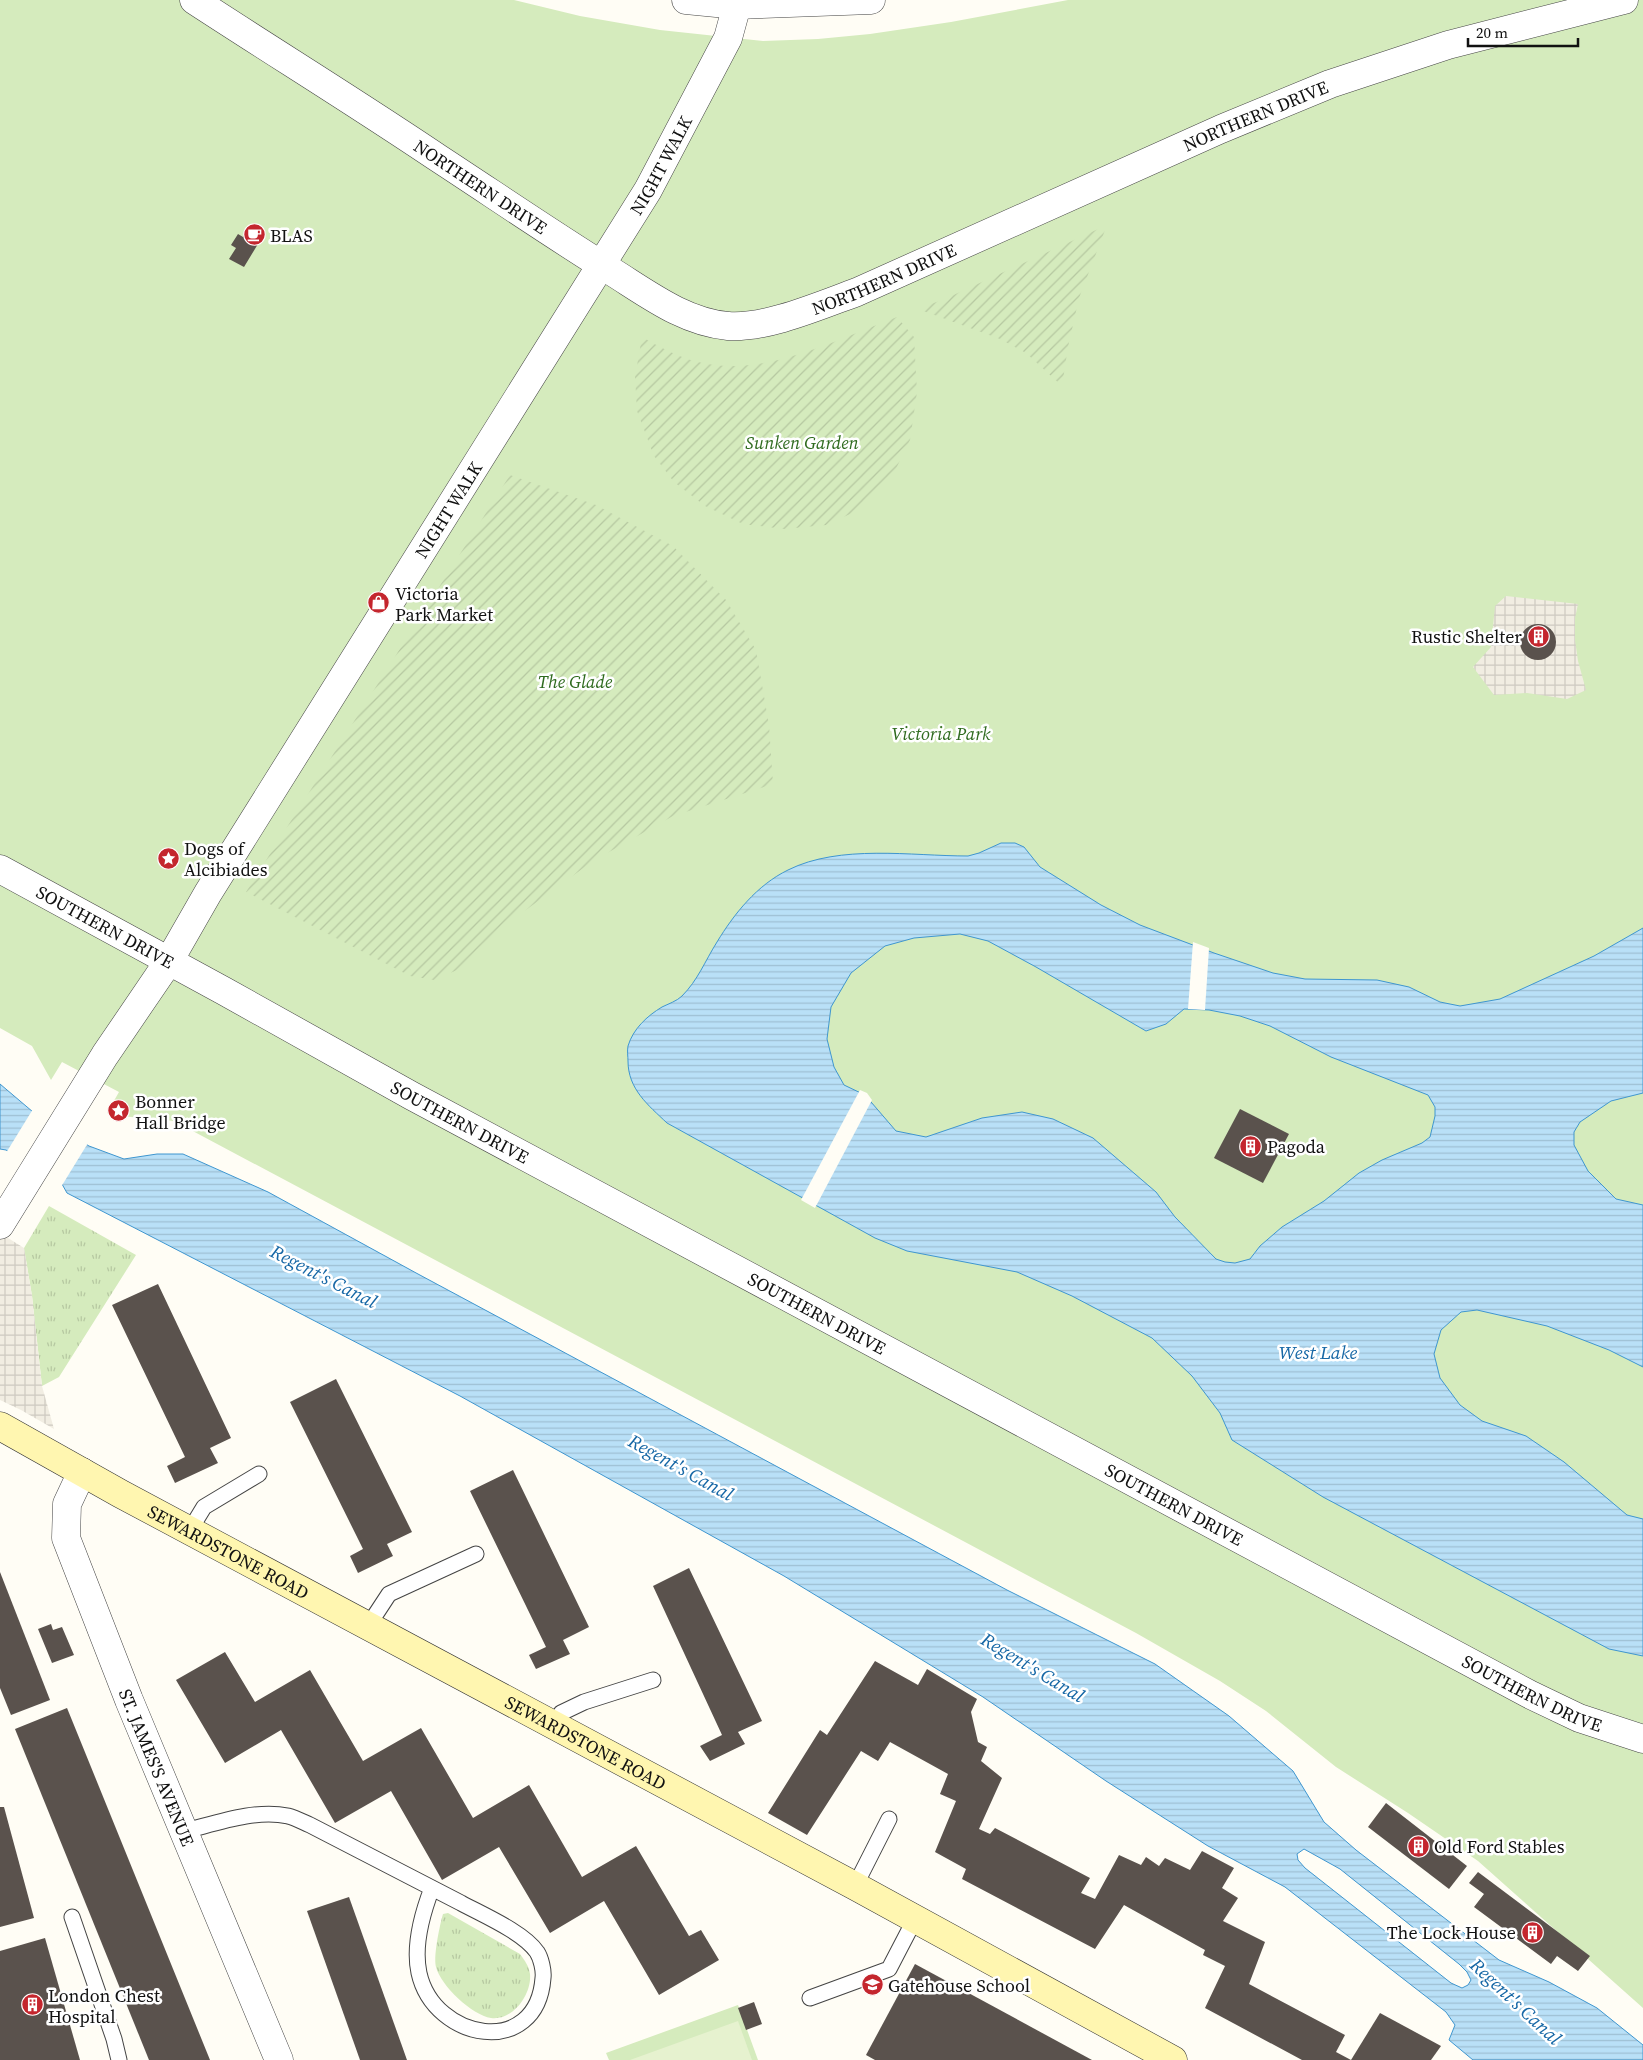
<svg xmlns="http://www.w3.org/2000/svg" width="1643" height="2060" font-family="'Source Serif 4',serif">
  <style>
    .grass { fill: url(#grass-tufts) }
    .park { fill: #d5ebbd }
    .garden { fill: url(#garden-furrows) }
    .pitch { fill: #e6f2cf }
    .plaza { fill: url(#plaza-grid) }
    .water { fill: url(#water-rules); stroke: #3f96cf; fill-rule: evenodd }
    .pier { fill: #fffdf5 }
    .building { fill: #5a524d }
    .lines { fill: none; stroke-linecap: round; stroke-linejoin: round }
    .lane-casing { stroke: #444; stroke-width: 17 }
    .street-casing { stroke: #444; stroke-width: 29 }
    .secondary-casing { stroke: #333; stroke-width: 29 }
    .lane { stroke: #fff; stroke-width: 15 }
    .street { stroke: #fff; stroke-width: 28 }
    .secondary { stroke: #fff6b0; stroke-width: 28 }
    .labels { text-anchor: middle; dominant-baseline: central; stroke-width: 5; stroke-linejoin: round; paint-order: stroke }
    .street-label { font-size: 18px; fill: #111; stroke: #fff }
    .poi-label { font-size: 18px; fill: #111; stroke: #fff; text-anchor: start }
    .park-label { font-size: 18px; font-style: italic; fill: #2f6b1f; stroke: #fff }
    .water-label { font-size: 19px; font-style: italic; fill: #1768a6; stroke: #fff }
  </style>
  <defs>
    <pattern id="grass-tufts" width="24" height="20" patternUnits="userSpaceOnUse" patternTransform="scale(1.25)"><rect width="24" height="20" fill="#d5ebbd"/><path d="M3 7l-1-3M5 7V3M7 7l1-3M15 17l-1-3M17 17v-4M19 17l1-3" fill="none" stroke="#b6c8a1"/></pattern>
    <pattern id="garden-furrows" width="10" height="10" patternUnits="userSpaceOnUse" patternTransform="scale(1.25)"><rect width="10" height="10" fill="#d5ebbd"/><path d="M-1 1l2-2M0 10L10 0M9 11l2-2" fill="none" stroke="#b6c8a1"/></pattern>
    <pattern id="plaza-grid" width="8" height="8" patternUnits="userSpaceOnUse" patternTransform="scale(1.25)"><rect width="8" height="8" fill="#f1ede2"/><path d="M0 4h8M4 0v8" fill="none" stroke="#cecac1"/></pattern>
    <pattern id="water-rules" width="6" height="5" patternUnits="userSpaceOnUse" patternTransform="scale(1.25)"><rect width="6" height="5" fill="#b9e0f7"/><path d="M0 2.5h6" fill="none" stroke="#9ebfd3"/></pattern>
  </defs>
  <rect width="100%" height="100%" fill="#fffdf5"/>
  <g class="grass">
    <path d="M49 1206 136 1255 59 1377 42 1386 32 1296 24 1248Z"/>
    <path d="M448 1913 520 1954C525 1961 529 1966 530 1974 532 1994 513 2021 491 2018 472 2015 441 1986 436 1967 433 1957 440 1924 443 1914Z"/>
  </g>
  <g class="park">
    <path d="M0 0H514L580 16 660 30 763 41 818 39 870 34 951 22 1068 0H1643V2008L1478 1861 1408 1813 1336 1767 1266 1711 1220 1681 1136 1633 174 1121 110 1115 107 1113 119 1092 62 1062 51 1080 32 1046 0 1028Z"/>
    <path d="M738 2005 758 2060H609L606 2053Z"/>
  </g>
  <g class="garden">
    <path d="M1107 225 1079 298 1068 347 1062 386 1026 353 1000 339 918 309 947 298Z"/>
    <path d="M897 317 914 337 917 392 910 440 889 483 861 509 826 525 784 529 743 524 705 506 674 482 654 456 637 411 635 377 642 337C660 347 678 357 698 362 762 379 838 339 897 317Z"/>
    <path d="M510 475 596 505 673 546 726 600 756 650 769 725 773 784 673 816 593 861 508 923 457 970 434 980 410 976 246 892Z"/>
  </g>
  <path class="pitch" d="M738 2021 752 2060H630Z"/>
  <g class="plaza">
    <path d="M1506 596 1578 604 1575 618V640L1578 661 1586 690 1567 699 1527 693 1494 695 1473 667 1491 647 1495 606Z"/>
    <path d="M0 1233 24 1248 32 1296 42 1386 54 1429 21 1410 0 1400Z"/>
  </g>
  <g class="water">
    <path d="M1001 843H1015L1024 847 1040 867 1101 905 1140 925 1214 953 1273 973 1305 979 1377 980 1409 987 1440 1002 1460 1006 1500 999 1594 956 1643 928V1093L1611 1101 1580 1122 1574 1132V1145L1588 1171 1616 1199 1643 1205V1367L1609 1350 1547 1326 1477 1310 1461 1312 1441 1330 1434 1354 1440 1378 1460 1405 1482 1421 1526 1436 1564 1462 1627 1515 1643 1519V1656L1609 1649 1323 1497 1232 1440 1220 1413 1192 1376 1152 1338 1072 1296 1017 1272 907 1251 875 1238 667 1123C648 1105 628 1089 628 1061 628 1057 627 1051 628 1046 633 1029 647 1016 662 1007 668 1004 677 1001 682 996 698 980 705 961 717 942 734 914 757 885 788 870 840 844 911 856 968 856L979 853ZM960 934 988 941 1036 967 1146 1031 1166 1024 1184 1009 1209 1010 1240 1016 1270 1026 1331 1057 1428 1095 1435 1107V1116L1430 1137 1422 1143 1382 1160 1359 1173 1324 1201 1282 1227 1260 1246 1250 1259 1235 1263 1225 1262 1216 1259 1175 1217 1156 1192 1093 1138 1053 1119 1022 1112 982 1118 926 1137 896 1131 865 1095 844 1085 834 1067 827 1039 831 1007 851 973 885 946 914 938Z"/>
    <path d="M0 1084 33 1112 89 1146 124 1159 157 1154H183L268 1192 418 1274 1007 1590 1155 1664 1229 1716 1293 1771 1324 1822 1356 1850 1499 1960 1549 1982 1597 2008 1643 2045V2060H1473L1449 2040 1455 2025 1446 2012 1285 1887 1208 1846 1106 1781 983 1697 784 1576 460 1396 67 1193 62 1184 6 1150 0 1149ZM1304 1849 1340 1869 1459 1964 1467 1972 1471 1980 1468 1985 1462 1988 1451 1983 1305 1868 1298 1860 1297 1854Z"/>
  </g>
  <g class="pier">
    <path d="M1193 942 1209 948 1205 1010 1188 1009Z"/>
    <path d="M860 1090 867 1093 872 1100 815 1208 801 1200Z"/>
    <path d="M33 1109 88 1143 61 1187 6 1153Z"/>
  </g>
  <g class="building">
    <path d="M249 225 264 234 244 267 229 259 236 248 231 245 238 234 243 237Z"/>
    <circle cx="1538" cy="642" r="18"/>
    <path d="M1240 1109 1289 1134 1263 1183 1214 1158Z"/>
    <path d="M158 1284 231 1438 210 1448 218 1463 175 1483 167 1466 185 1457 112 1305Z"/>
    <path d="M336 1379 412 1532 387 1544 393 1556 358 1573 350 1556 363 1549 290 1402Z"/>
    <path d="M513 1470 589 1627 563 1640 570 1654 536 1669 529 1655 546 1647 470 1491Z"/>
    <path d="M689 1568 762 1721 738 1732 745 1744 710 1761 700 1746 722 1735 653 1586Z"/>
    <path d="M0 1572 50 1700 11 1715 0 1688Z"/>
    <path d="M51 1624 53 1630 62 1627 74 1655 52 1663 38 1629Z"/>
    <path d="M225 1652 255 1702 310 1670 363 1761 421 1728 473 1818 529 1785 582 1877 636 1846 689 1936 701 1930 719 1960 659 1995 604 1901 550 1933 499 1847 442 1880 391 1791 335 1823 281 1730 225 1763 176 1680Z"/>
    <path d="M875 1661 918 1685 927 1669 977 1699 971 1712 978 1742 987 1747 981 1761 1002 1778 979 1829 990 1834 995 1828 1090 1878 1081 1893 1095 1899 1119 1855 1141 1865 1146 1857 1159 1866 1165 1858 1190 1870 1202 1851 1234 1868 1222 1888 1238 1898 1223 1921 1265 1942 1249 1984 1345 2035 1336 2052 1351 2060H1302L1205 2008 1225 1966 1203 1955 1205 1950 1124 1905 1095 1949 962 1879 966 1869 935 1852 956 1801 940 1794 948 1774 890 1742 878 1761 861 1751 807 1835 768 1813 820 1730 827 1735Z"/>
    <path d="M67 1708 210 2060H149L15 1729Z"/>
    <path d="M1386 1803 1467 1866 1449 1889 1368 1827Z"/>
    <path d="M0 1807H4L34 1918 0 1927Z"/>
    <path d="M1478 1872 1590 1956 1578 1971 1557 1956 1551 1964 1474 1907 1484 1894 1469 1883Z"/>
    <path d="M349 1897 407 2060H360L307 1911Z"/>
    <path d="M45 1938 80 2060H0V1951Z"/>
    <path d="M915 1964 1092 2060H875L866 2055Z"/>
    <path d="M754 2002 762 2024 746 2030 738 2008Z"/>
    <path d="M1380 2013 1441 2046 1431 2060H1351Z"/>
  </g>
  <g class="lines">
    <defs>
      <g id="lane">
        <path d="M190 1530 204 1507 259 1474"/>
        <path d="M368 1626 389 1594 476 1554"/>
        <path d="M554 1727 561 1713 584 1702 653 1680"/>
        <path d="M185 1831C217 1823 255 1809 288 1816 296 1818 303 1822 310 1825 360 1851 411 1877 461 1903 483 1915 523 1932 537 1952 541 1958 544 1971 543 1978 537 2059 434 2041 419 1973 413 1945 422 1914 432 1888"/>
        <path d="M855 1886 889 1819"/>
        <path d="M72 1917 114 2039 119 2060"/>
        <path d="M810 1998 889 1969 915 1919"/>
      </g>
      <g id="street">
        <path id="s1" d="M194 0C275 53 358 104 438 158 496 196 553 235 611 271 648 294 684 322 728 326 766 329 821 305 857 292L1221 129 1330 84 1448 45 1624 0"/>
        <path d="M686 0 737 5 871 0"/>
        <path id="s2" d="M0 869 224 991 412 1096 1529 1694 1579 1718 1643 1739"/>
        <path id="s3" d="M0 1225 105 1055 169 961 208 893 648 190 728 38 737 5"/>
        <path id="s4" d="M82 1472 67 1504 66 1538 129 1700 279 2060"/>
      </g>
      <g id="secondary">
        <path id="s5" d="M0 1426 121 1494 855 1886 1173 2060"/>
      </g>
    </defs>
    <use href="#lane" class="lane-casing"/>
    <use href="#street" class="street-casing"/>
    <use href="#secondary" class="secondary-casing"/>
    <use href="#lane" class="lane"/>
    <use href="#street" class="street"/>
    <use href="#secondary" class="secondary"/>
  </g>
  <defs>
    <symbol id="cafe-disc" viewBox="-11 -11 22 22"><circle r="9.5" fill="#c4262e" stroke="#fff"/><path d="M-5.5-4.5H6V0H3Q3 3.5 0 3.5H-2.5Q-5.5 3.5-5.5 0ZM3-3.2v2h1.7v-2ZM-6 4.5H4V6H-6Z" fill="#fff"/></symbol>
    <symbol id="shop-disc" viewBox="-11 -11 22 22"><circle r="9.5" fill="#c4262e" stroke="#fff"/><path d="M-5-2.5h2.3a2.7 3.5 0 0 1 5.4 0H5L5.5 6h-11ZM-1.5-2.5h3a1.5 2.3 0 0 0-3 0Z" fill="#fff"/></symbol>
    <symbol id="building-disc" viewBox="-11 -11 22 22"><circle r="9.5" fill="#c4262e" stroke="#fff"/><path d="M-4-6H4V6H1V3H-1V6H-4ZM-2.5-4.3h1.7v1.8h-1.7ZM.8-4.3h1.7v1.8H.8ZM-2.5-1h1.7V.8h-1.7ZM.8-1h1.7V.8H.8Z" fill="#fff"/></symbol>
    <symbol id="sight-disc" viewBox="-11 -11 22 22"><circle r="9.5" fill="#c4262e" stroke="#fff"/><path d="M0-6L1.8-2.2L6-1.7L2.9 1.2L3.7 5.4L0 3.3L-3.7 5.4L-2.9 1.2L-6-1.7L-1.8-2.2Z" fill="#fff"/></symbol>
    <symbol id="school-disc" viewBox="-11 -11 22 22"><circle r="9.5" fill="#c4262e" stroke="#fff"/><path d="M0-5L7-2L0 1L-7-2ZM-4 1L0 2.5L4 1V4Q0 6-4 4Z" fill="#fff"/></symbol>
  </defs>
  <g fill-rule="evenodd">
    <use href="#cafe-disc" x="242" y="222" width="25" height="25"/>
    <use href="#shop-disc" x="366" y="590" width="25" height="25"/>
    <use href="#building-disc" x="1526" y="624" width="25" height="25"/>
    <use href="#sight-disc" x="156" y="846" width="25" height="25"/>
    <use href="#sight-disc" x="106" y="1098" width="25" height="25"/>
    <use href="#building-disc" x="1238" y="1134" width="25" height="25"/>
    <use href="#building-disc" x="1406" y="1834" width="25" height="25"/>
    <use href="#building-disc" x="1520" y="1920" width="25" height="25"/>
    <use href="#school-disc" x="860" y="1972" width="25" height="25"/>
    <use href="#building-disc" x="20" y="1992" width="25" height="25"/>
  </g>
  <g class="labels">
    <g class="street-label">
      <text stroke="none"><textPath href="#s1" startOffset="1198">NORTHERN DRIVE</textPath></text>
      <text stroke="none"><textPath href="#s3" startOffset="1249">NIGHT WALK</textPath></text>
      <text stroke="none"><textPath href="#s1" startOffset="342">NORTHERN DRIVE</textPath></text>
      <text stroke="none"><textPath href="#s1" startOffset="792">NORTHERN DRIVE</textPath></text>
      <text stroke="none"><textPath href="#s3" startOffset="844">NIGHT WALK</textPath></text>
      <text stroke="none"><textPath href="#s2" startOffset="120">SOUTHERN DRIVE</textPath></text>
      <text stroke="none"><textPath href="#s2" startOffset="525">SOUTHERN DRIVE</textPath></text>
      <text stroke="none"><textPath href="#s2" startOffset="930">SOUTHERN DRIVE</textPath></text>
      <text stroke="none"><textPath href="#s2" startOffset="1335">SOUTHERN DRIVE</textPath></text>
      <text stroke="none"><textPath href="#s5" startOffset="261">SEWARDSTONE ROAD</textPath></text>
      <text stroke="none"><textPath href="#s2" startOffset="1740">SOUTHERN DRIVE</textPath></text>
      <text stroke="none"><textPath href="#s5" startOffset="666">SEWARDSTONE ROAD</textPath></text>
      <text stroke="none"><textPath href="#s4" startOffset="316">ST. JAMES'S AVENUE</textPath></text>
    </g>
    <g class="poi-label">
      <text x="270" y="235">BLAS</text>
      <text x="395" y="593">Victoria<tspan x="395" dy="21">Park Market</tspan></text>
      <text x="1522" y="636" text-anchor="end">Rustic Shelter</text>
      <text x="184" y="848">Dogs of<tspan x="184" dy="21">Alcibiades</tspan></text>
      <text x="135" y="1101">Bonner<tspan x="135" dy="21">Hall Bridge</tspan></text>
      <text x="1267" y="1146">Pagoda</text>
      <text x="1434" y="1846">Old Ford Stables</text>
      <text x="1516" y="1932" text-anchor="end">The Lock House</text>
      <text x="888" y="1985">Gatehouse School</text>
      <text x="48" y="1995">London Chest<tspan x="48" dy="21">Hospital</tspan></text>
    </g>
    <g class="park-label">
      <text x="802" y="442">Sunken Garden</text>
      <text x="575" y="681">The Glade</text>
      <text x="941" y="733">Victoria Park</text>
    </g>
    <g class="water-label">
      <text transform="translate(324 1276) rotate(27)">Regent's Canal</text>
      <text x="1318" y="1352">West Lake</text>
      <text transform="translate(681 1467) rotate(29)">Regent's Canal</text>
      <text transform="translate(1033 1667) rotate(31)">Regent's Canal</text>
      <text transform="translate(1516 2001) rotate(43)">Regent's Canal</text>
    </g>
  </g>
  <path d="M1468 38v8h110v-8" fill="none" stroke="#111111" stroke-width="2.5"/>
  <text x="1476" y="38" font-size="15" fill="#111111" stroke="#ffffff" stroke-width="4" paint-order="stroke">20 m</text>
</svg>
